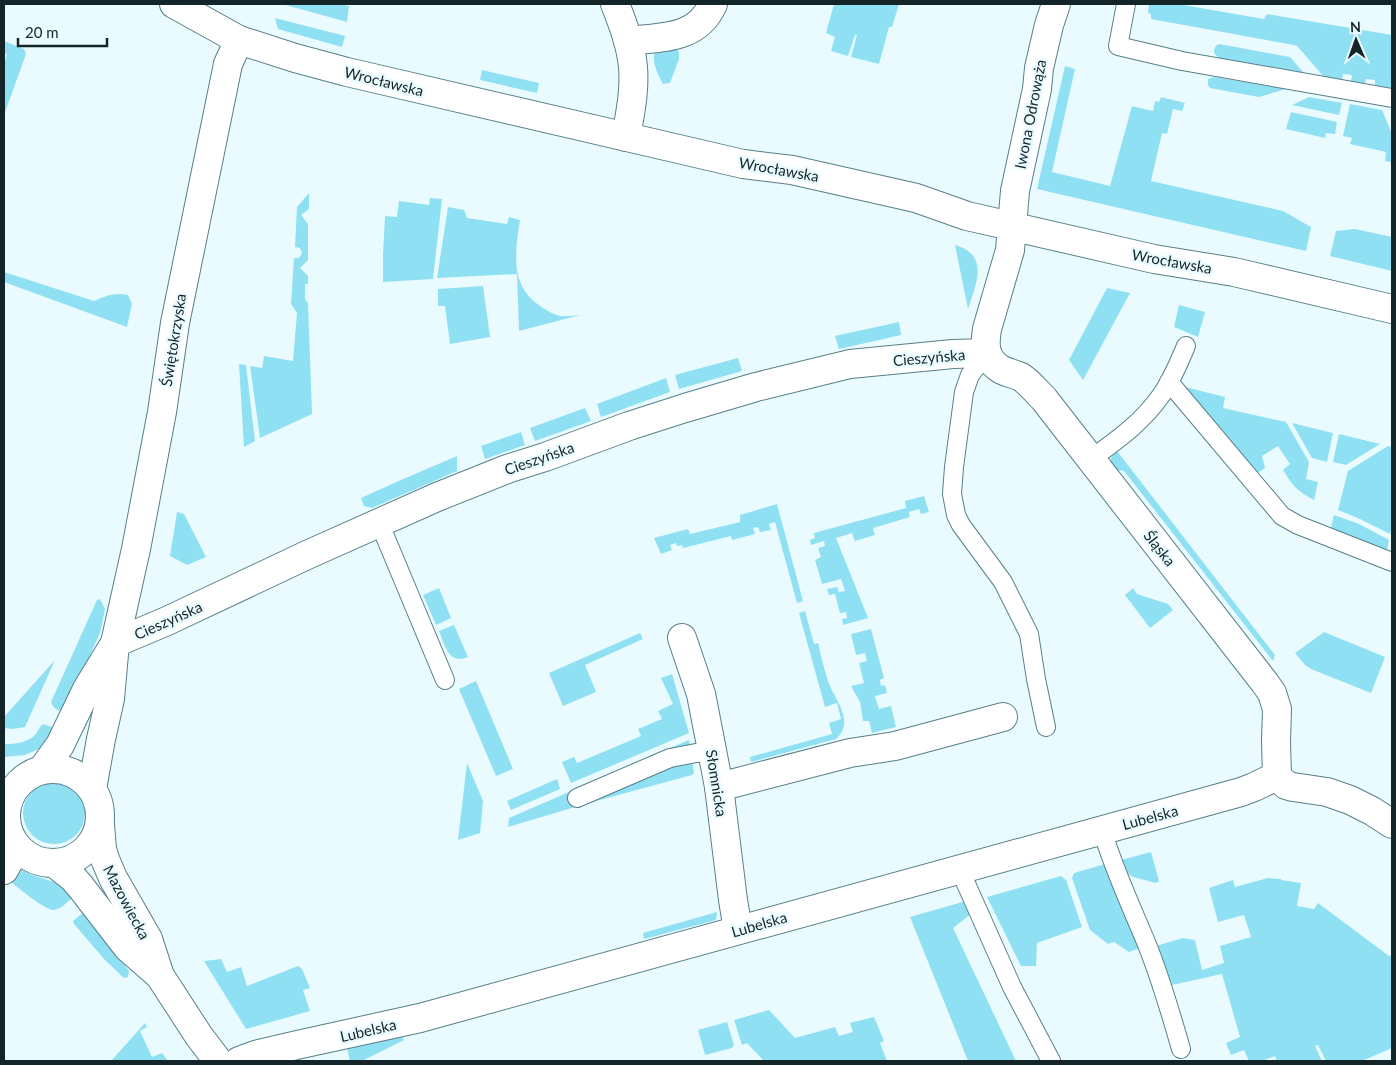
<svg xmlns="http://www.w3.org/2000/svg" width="1396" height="1065" font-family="Lato,sans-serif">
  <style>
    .green { fill: #90e0f4 }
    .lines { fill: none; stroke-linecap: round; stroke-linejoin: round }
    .service-casing { stroke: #577f89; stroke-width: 20 }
    .minor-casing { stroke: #577f89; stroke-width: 30 }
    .tertiary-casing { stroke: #577f89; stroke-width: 30 }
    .service { stroke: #fff; stroke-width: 18 }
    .minor { stroke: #fff; stroke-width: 28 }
    .tertiary { stroke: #fff; stroke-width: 28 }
    .labels { text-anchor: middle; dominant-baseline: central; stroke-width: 5; stroke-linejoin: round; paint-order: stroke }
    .street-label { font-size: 15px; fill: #142529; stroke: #e9fbff }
  </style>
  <rect width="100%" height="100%" fill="#e9fbff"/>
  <g class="green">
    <path d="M282 4H339L349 6 347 22Z"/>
    <path d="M834 4H899L892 27H889L879 64 851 57 857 35H855L848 56 831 51 835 37 826 33Z"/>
    <path d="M1149 4H1183V5L1264 19 1267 14 1392 35V88L1375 85V80L1366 79 1365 84 1351 81 1352 75 1343 74 1342 80 1324 77 1297 46 1294 45 1151 19V14L1148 13Z"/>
    <path d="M275 18 345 36 342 47 278 29Z"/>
    <path d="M4 41 24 49 26 54 4 115V65L7 54 4 53Z"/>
    <path d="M1219 44 1290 57 1304 73 1219 58 1214 53C1214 48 1215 46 1219 44Z"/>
    <path d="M675 47 679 52V59L670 83 663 84C658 75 650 59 656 50Z"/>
    <path d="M1065 66 1075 69 1052 172 1110 186 1132 106 1153 111 1155 101 1159 102 1161 97 1185 103 1182 111 1173 109 1167 134 1162 133 1151 181 1283 211 1311 227 1306 251 1037 189Z"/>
    <path d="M482 70 539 83 537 93 480 80Z"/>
    <path d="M1214 77 1286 89 1259 97 1210 88 1208 85V79Z"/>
    <path d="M1309 97 1342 103 1339 115 1292 105Z"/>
    <path d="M1350 104 1382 110 1392 134V156L1391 162 1385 161 1386 152 1350 144 1352 138 1343 136Z"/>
    <path d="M1291 112 1337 122 1335 134 1326 133 1325 138 1286 129Z"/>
    <path d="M309 193V209L301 215 308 224V260L300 268 308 276V284H305V299L308 303 312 414 260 438 250 366 262 368 264 356 293 361 297 313 291 304 294 258H299L302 253 300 248 295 247 297 207Z"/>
    <path d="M430 198 442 199 433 279 383 282V255L385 216 397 217 399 201 429 205Z"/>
    <path d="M448 207 464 210 467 218 507 224 509 217 520 220C515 251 510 286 539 305 545 310 553 314 560 316 566 317 574 315 580 315L519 331 517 274 437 278Z"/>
    <path d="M1355 229 1392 237V271L1330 256 1336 231Z"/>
    <path d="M955 245C990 255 976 284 968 309Z"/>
    <path d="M4 272 94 301C105 296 115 292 128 295L132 304 127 327 4 282Z"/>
    <path d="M483 286 490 337 450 344 445 306H438V289Z"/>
    <path d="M1107 288 1130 293 1083 380 1069 360Z"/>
    <path d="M1179 305 1205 312 1198 337 1174 327Z"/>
    <path d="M899 322 901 335 839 349 835 336Z"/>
    <path d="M738 358 742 371 679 389 675 375Z"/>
    <path d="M239 364 246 365 255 441 244 447Z"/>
    <path d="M666 378 670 392 601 417 597 404Z"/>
    <path d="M1185 387 1225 397 1223 408 1286 422 1309 462 1306 479 1318 482 1314 500C1297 491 1293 486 1283 470L1290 464 1278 446 1262 456 1265 468 1256 474Z"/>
    <path d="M585 408 591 421 535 441 530 428Z"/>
    <path d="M1292 423 1333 433 1327 462 1312 458Z"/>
    <path d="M521 432 525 445 485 459 481 446Z"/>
    <path d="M1339 434 1380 444 1346 465 1333 462Z"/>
    <path d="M1388 446 1392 447V526L1390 534 1360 519 1338 510 1348 471Z"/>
    <path d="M1117 451 1275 655 1273 661 1124 471 1109 469 1112 455Z"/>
    <path d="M457 456V471L372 508 364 506 361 498 401 480Z"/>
    <path d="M924 496 929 512 921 514 919 509 909 512 910 517 873 528 875 535 855 541 852 533 836 538 868 618 843 625 842 619 847 618 846 612 840 613 835 594 829 595 827 589 837 587 839 592 845 591 841 579 822 584 815 560 821 557 818 548 825 546 824 541 811 545 810 540 815 538 814 533 906 508 905 501Z"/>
    <path d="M777 504 803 601 797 603 775 522 769 524 771 530 760 532 758 527 753 528 755 534 732 540 731 536 683 548 682 545 677 546 676 543 670 545 672 550 661 554 654 538 688 529 690 534 740 522V515Z"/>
    <path d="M177 512 184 514 206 557 187 565 170 556Z"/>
    <path d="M1334 515 1359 524 1389 540 1387 550 1331 528Z"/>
    <path d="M439 588 451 618 436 625 423 595Z"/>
    <path d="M1133 588 1137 594 1168 604 1173 610 1150 628 1125 595Z"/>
    <path d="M100 599 105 609 100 633 64 713C58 710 53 709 51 702L97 600Z"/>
    <path d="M805 611 814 644 818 643C821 656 824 669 828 681 834 700 856 720 836 739L751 762 750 757 832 734 829 723 841 719 837 703 825 707 799 613Z"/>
    <path d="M454 625 468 657C448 665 445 645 439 631Z"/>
    <path d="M871 629 884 678 880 680 881 686 885 685 887 693 875 696 879 709 891 706 896 727 872 733 869 721H863L860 702 851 686 864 683 859 663 867 661 865 653 856 655 851 634Z"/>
    <path d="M1324 632 1385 657 1371 693 1311 669 1305 665 1295 653Z"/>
    <path d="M640 633 643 639 585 665 596 692 563 706 549 673Z"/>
    <path d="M55 660 25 727 13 729 4 728V717Z"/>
    <path d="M672 674 689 733 571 783 562 762 574 757 577 763 641 736 638 729 662 719 658 711 673 704 661 678Z"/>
    <path d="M476 681 513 769 496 776 459 689Z"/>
    <path d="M43 724 57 729 41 748 25 755 4 757V744C15 744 28 743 36 734 39 730 39 727 43 724Z"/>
    <path d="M689 740 694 773 692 775 585 804 508 827 509 818Z"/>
    <path d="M467 763 483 801 480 833 458 840Z"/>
    <path d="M557 779 560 789 511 810 507 801Z"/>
    <circle cx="54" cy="813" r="31"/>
    <path d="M1151 852 1159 881 1156 883 1133 877 1126 872 1121 860Z"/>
    <path d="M1105 864 1140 948 1129 952 1114 942 1108 944 1090 930 1072 878 1074 873Z"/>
    <path d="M21 870 32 875 57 883 74 896C68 901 62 909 54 910 46 911 17 887 10 881Z"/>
    <path d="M1061 876 1066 880 1082 927 1037 943 1036 966H1021L987 897Z"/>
    <path d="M1268 878 1281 879V880L1301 883 1297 906 1314 909 1318 903 1389 956 1390 955 1392 957V1048L1362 1061H1326L1318 1045 1315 1046 1322 1061H1277L1275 1056 1262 1061H1249L1244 1050 1231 1055 1226 1043 1240 1037 1222 974 1172 985 1156 946 1183 938 1195 940 1202 970 1224 963 1220 946 1251 937 1244 915 1218 922 1209 888 1233 880 1235 887Z"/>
    <path d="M966 901 971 914 953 928 1016 1061H968L910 917Z"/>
    <path d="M85 911 129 971 128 977 124 978 105 960 74 924 73 921Z"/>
    <path d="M717 912 716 920 644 939 643 933Z"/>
    <path d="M221 959 227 972 241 967 247 986 298 966 302 969 310 988 303 990 310 1011 246 1029 204 961Z"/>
    <path d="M769 1010 795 1038 835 1027 839 1036 853 1032 850 1023 874 1017 884 1041 880 1043 887 1061H764L747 1043 742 1045 734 1020Z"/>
    <path d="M727 1022 734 1045 732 1048 705 1055 698 1030Z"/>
    <path d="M145 1023 147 1027 140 1031 152 1057 162 1053 168 1061H111Z"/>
    <path d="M402 1036 404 1040 362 1061H350L347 1048Z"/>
  </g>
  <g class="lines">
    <defs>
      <g id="service">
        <path d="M1126 4 1118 46 1182 61 1392 98"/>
        <path d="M987 353 970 375 964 392 954 467 952 494 956 515 961 525 1003 582 1029 634 1036 679 1046 727"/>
        <path d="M1169 382 1282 516 1298 525 1392 562"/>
        <path d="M1091 459C1117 440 1143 422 1162 394 1172 380 1179 362 1186 346"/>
        <path d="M379 522 445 680"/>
        <path d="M577 798 670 758 696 753 712 752"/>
        <path d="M1102 830C1114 870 1132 908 1148 947 1161 980 1171 1014 1181 1049"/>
        <path d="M959 868 1012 987 1051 1061"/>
      </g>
      <g id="minor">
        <path d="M1056 4 1049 25 1039 68 1037 89 1015 191 1010 250 987 329C984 347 985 360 1002 370 1008 373 1015 374 1021 377 1029 382 1037 392 1044 399L1265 683 1272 693 1277 709 1276 741 1277 776 1286 785 1293 787 1327 792 1350 800 1372 811 1392 824"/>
        <path d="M628 41C662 37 697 40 713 4"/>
        <path d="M682 638 701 694 710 740 719 787 733 900 738 930"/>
        <path d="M115 643 167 621 307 555 437 497 507 469 545 457 629 426 685 408 756 387 850 364 953 354 987 353"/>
        <circle cx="53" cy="816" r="47"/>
        <path d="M42 770 60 745 87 689 112 648"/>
        <path d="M719 787 850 753 895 746 1003 717"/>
        <path d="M92 789 101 739 110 699 115 643 136 549 162 412 175 323 228 64 239 40"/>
        <path d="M100 825 102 849 105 859 113 878 148 939 160 976 199 1036 218 1061"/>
        <path d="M54 863 73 878 80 886 128 948 159 975"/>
        <path d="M4 870 9 861 15 845"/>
        <path d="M239 1061 255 1055 297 1045 420 1018 1241 792 1254 787 1277 776"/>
      </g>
      <g id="tertiary">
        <path d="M174 4 239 40 295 58 347 72 743 164 792 170 916 198 967 216 1154 259 1234 272 1392 309"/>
        <path d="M615 4C623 24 631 45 633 67 635 91 630 114 626 137"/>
      </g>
    </defs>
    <use href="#service" class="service-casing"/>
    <use href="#minor" class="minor-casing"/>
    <use href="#tertiary" class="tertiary-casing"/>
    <use href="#service" class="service"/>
    <use href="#minor" class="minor"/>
    <use href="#tertiary" class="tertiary"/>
  </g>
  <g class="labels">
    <g class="street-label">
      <text transform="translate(384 81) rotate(14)">Wrocławska</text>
      <text transform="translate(1030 114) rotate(-79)">Iwona Odrowąża</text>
      <text transform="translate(779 169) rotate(10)">Wrocławska</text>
      <text transform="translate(1172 261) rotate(10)">Wrocławska</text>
      <text transform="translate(173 340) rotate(-81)">Świętokrzyska</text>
      <text transform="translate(929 357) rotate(-5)">Cieszyńska</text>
      <text transform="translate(539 458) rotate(-19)">Cieszyńska</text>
      <text transform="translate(1160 548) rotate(52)">Śląska</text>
      <text transform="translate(168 620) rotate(-24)">Cieszyńska</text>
      <text transform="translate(717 783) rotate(81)">Słomnicka</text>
      <text transform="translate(1150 817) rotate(-15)">Lubelska</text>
      <text transform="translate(127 902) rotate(62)">Mazowiecka</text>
      <text transform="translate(759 924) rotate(-16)">Lubelska</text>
      <text transform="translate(368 1030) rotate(-13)">Lubelska</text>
    </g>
  </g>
  <rect width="1396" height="1065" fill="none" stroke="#142529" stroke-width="10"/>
  <g transform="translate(1356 40) rotate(358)" stroke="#e9fbff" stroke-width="4" paint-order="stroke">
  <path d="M0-4L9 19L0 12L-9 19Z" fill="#142529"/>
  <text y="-8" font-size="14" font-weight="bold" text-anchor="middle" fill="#142529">N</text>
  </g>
  <path d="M18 38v8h89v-8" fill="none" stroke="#142529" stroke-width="2.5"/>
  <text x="25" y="38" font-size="15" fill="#142529" stroke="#e9fbff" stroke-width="4" paint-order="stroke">20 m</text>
</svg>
